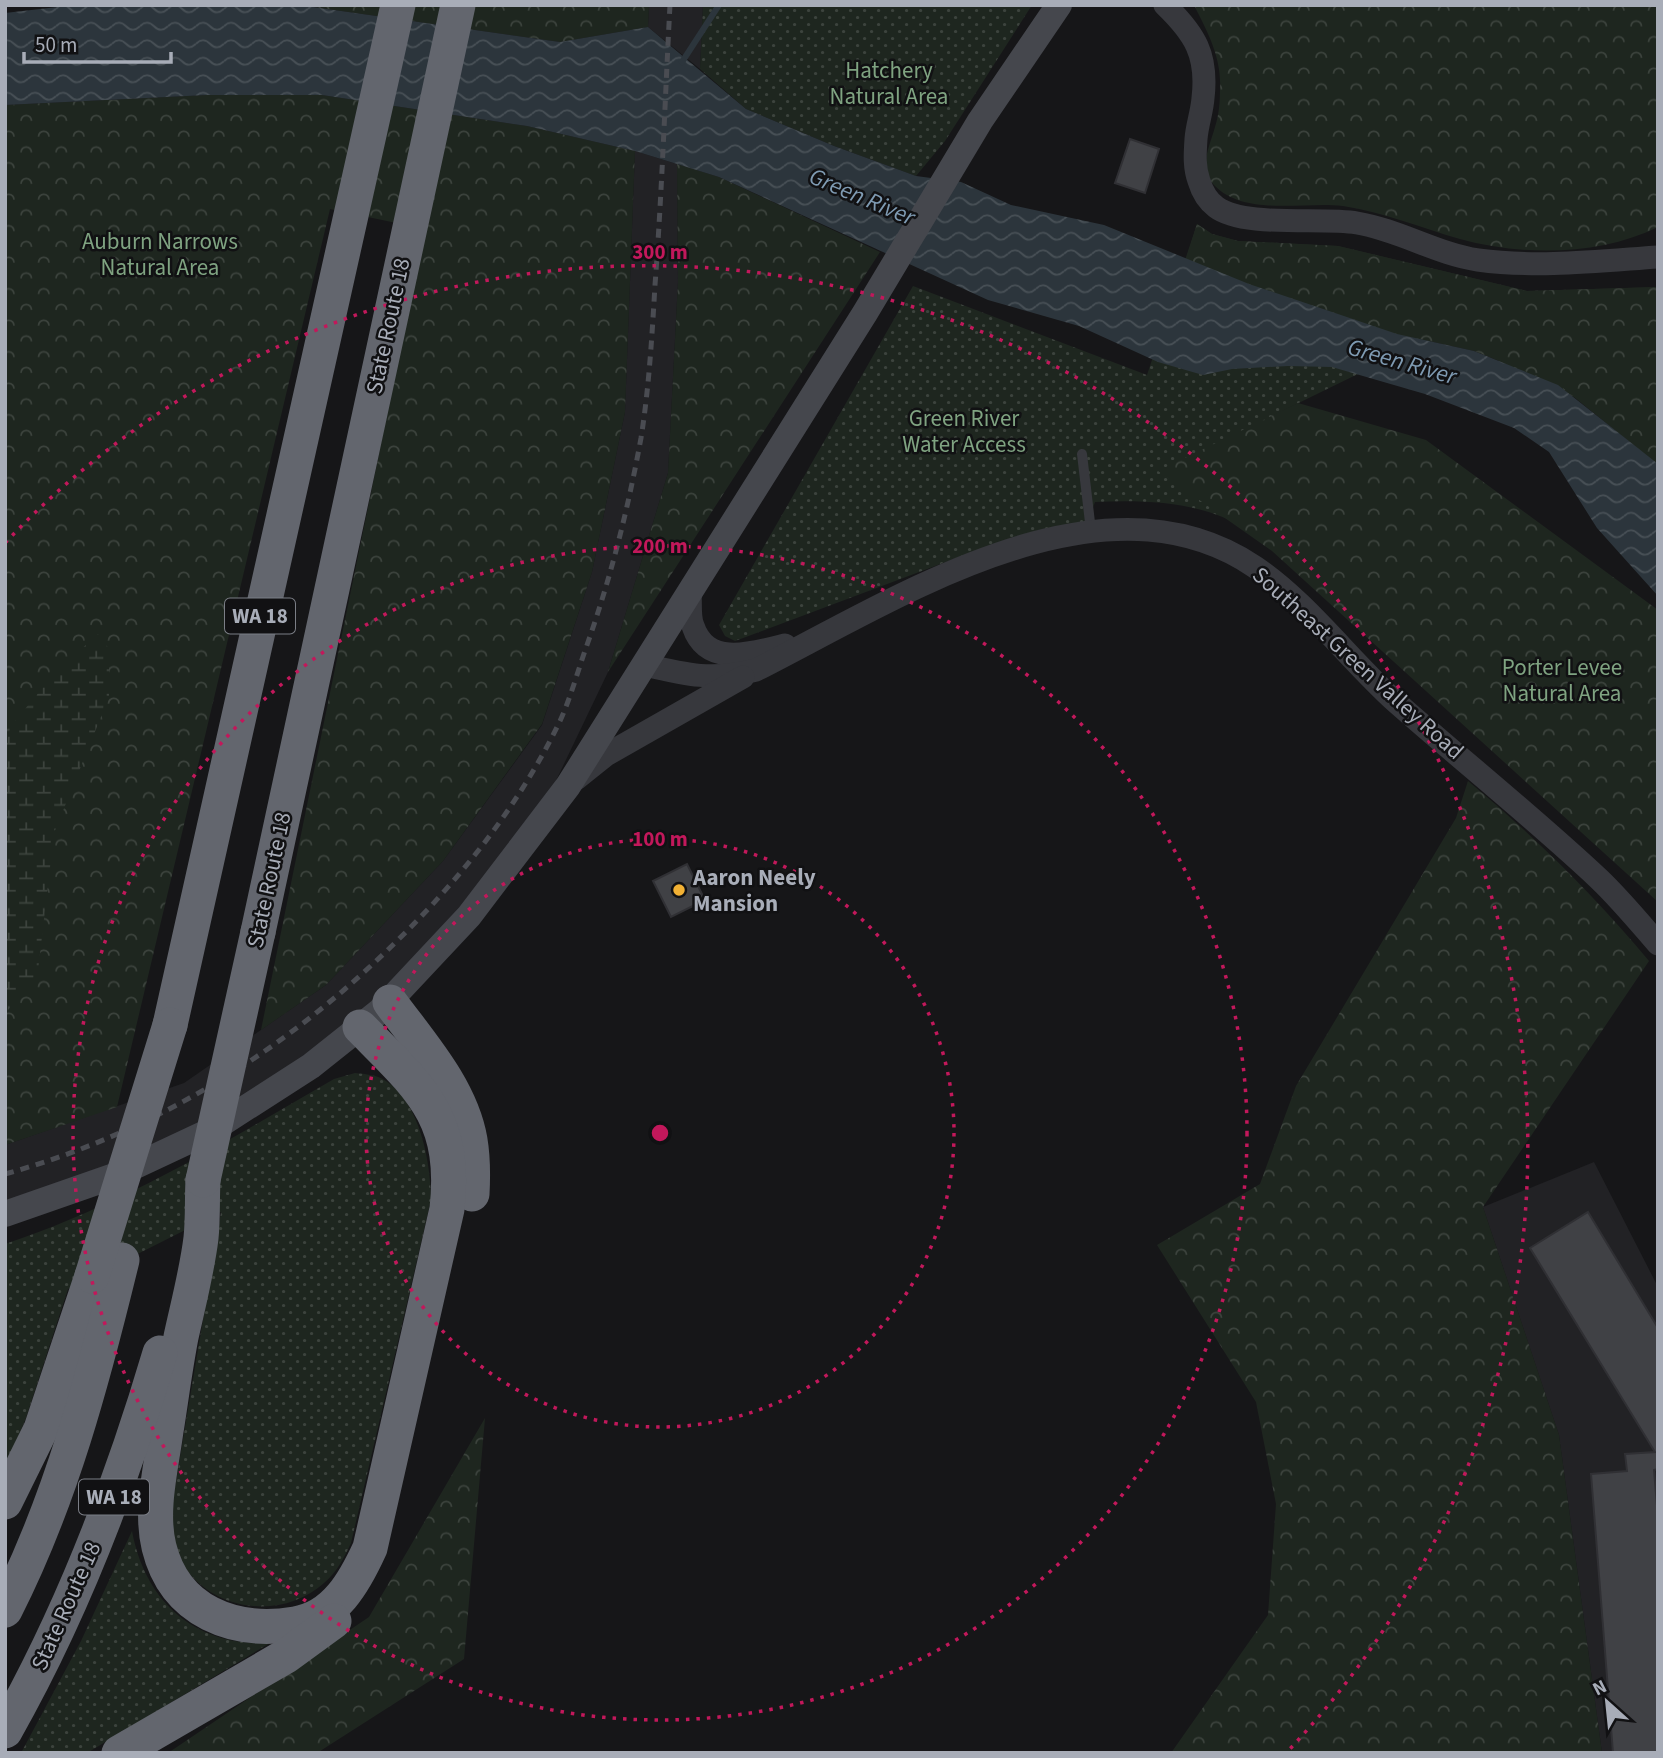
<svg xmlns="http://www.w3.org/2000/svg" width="1663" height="1758" font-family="'Source Sans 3',sans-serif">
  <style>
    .built { fill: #222225 }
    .grass { fill: url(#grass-dots) }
    .forest { fill: url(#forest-crowns) }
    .wetland { fill: url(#wetland-marsh) }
    .water { fill: url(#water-waves) }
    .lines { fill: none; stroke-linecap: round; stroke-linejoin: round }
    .stream { stroke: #2c353c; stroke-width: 6 }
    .building { fill: #404145; stroke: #303034; stroke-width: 2 }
    .service { stroke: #37383d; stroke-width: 10 }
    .tertiary { stroke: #37383d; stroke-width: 23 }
    .secondary { stroke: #45474d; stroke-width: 26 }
    .motorway { stroke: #63666e; stroke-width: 35 }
    .rail { stroke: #4a4c52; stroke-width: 5; stroke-dasharray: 9 7; stroke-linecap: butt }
    .motorway-bridge { stroke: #63666e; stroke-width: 35 }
    .ring { fill: none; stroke: #c2185b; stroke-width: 3.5; stroke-dasharray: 3.5 7 }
    .poi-dot { fill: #f2b134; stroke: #111113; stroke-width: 2.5 }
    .labels { text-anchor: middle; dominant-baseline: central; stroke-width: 5; stroke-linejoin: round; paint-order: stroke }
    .shield { fill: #111113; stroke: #7b7e86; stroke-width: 2 }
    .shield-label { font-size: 21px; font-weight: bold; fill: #a8adb8 }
    .park-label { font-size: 23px; fill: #7fa381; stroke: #111113 }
    .street-label { font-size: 23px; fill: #a8adb8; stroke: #111113 }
    .poi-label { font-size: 23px; font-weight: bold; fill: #a8adb8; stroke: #111113; text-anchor: start }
    .water-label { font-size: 24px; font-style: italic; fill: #7f9bb3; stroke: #111113 }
    .centre { fill: #c2185b; stroke: #111113; stroke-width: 3.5 }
    .ring-label { font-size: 21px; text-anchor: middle; font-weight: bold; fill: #c2185b; stroke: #111113; stroke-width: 5; stroke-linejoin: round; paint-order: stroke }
  </style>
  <defs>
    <pattern id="grass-dots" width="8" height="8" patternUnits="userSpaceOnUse" patternTransform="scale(1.75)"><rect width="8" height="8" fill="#1e261f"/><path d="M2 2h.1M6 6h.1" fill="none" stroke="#3c433d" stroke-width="1.8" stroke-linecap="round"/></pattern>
    <pattern id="forest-crowns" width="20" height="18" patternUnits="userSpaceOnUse" patternTransform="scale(1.75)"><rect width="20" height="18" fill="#1e261f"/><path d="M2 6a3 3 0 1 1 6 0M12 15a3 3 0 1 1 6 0" fill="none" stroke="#3c433d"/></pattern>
    <pattern id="wetland-marsh" width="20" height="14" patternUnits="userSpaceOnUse" patternTransform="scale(1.75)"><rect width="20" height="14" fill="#1e261f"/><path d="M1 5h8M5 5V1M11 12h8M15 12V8" fill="none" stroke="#3c433d"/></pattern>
    <pattern id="water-waves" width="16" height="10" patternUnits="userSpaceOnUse" patternTransform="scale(1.75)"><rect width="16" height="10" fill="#2c353c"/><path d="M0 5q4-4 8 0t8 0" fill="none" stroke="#485056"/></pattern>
  </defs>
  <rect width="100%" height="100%" fill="#161618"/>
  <g class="built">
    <path d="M649 5H703L700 69 648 27Z"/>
    <path d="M635 151 677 164 678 282 668 473 608 672 530 835 390 1002 214 1133 5 1214V1145L184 1083 326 985 443 861 542 725 592 572 625 412Z"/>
    <path d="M1594 1162 1658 1287V1753H1602L1559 1435 1483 1207Z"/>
  </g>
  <g class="grass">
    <path d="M703 5H1032L945 141 916 176 834 146 746 109 700 69Z"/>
    <path d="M1197 224 1212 234 1238 241 1338 246 1527 291 1658 287V437L1501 362 1448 330 1274 415 1287 553C1266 542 1246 527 1225 518 1185 501 1138 500 1095 502L1088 521 991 545 735 641 725 636 719 625 913 286 1147 375Z"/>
    <path d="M355 1073C366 1074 377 1075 386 1081 420 1102 431 1164 431 1200L351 1543C344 1558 337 1572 324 1583 285 1618 222 1613 189 1573 179 1562 174 1543 168 1529L221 1212 68 1289 26 1418 5 1467V1244C123 1205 227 1141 334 1079Z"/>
    <path d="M132 1531C145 1602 196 1647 270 1643L87 1753H21L81 1641Z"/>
  </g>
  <g class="forest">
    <path d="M299 5H649L648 27 560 42Z"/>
    <path d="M1194 5H1658V227C1599 256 1522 256 1460 239 1421 228 1384 212 1343 206 1305 201 1246 217 1215 186 1197 169 1210 146 1215 127 1219 115 1220 102 1220 90 1222 58 1208 33 1194 5Z"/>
    <path d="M207 95H322L527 126 635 151 625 412 592 572 542 724 443 861 326 985 261 1030 425 229 330 209 117 1107 5 1145V105Z"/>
    <path d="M677 164 719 177 880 252 608 672 668 473 678 282Z"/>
    <path d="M1197 224 1212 234 1238 241 1338 246 1527 291 1658 287V465L1558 384 1474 351 1397 334 1249 284 1186 259Z"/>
    <path d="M1298 403 1426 440 1658 610V902L1272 551 1158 471Z"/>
    <path d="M1468 781C1534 836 1594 895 1649 961L1483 1207 1559 1435 1602 1753H1171L1268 1615 1276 1504 1256 1402 1157 1245 1260 1184 1296 1086 1456 818Z"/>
    <path d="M485 1418 464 1659 317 1753H168L369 1617Z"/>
  </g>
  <path class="wetland" d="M98 634 109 649V697L54 833 37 979 8 1010H5V754L10 727 55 673Z"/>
  <path class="water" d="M75 5H299L560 42 648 27 746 109 834 146 916 176 961 182 1011 205 1104 225 1249 284 1397 334 1474 351 1558 385 1658 464V596L1597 528 1549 452 1514 428 1425 394 1332 367 1288 366 1232 369 1203 375 1158 362 1079 326 988 300 719 177 635 151 527 126 322 95H207L5 105V13Z"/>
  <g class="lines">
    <path class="stream" d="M682 62 719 5"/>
  </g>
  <g class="building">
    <path d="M1130 139 1159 149 1145 193 1115 183Z"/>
    <path d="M687 864 705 900 671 917 653 881Z"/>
    <path d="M1588 1212 1658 1328V1469L1654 1470 1658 1517V1753H1613L1591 1474 1627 1471 1625 1454 1655 1452 1530 1248Z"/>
  </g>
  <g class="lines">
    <path class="service" d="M1082 454 1091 531"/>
    <g class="tertiary">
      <path d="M1165 5C1195 34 1208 55 1203 98 1202 112 1197 125 1196 139 1195 154 1194 167 1199 181 1202 191 1208 201 1216 207 1244 228 1321 217 1357 223 1399 230 1437 254 1478 260 1537 268 1599 261 1658 257"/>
      <path d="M690 593C691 603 689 617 693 626 707 668 753 653 785 645"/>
      <path d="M645 665C687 675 713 681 756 670 895 600 1102 463 1255 567 1308 603 1349 660 1397 703 1464 762 1534 818 1599 879 1620 899 1639 922 1658 944"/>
      <path d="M576 779 606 755 743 677"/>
    </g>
    <path class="secondary" d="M5 1214 114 1176 210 1131 311 1066 380 1011 469 916 568 786 865 313 980 121 1059 5"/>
    <g class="motorway">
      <path d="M258 932 458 5"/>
      <path d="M390 1002C420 1043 461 1088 470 1140 473 1158 473 1176 472 1194"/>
      <path d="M170 1025 398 5"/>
      <path d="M203 1180C202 1199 203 1219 201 1238 197 1271 188 1305 181 1337 175 1368 171 1400 166 1431 161 1468 150 1511 159 1547 175 1612 234 1634 295 1624 335 1618 355 1581 370 1548L447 1209C457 1116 420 1088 360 1027"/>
      <path d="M5 1502 41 1429 92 1276"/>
      <path d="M5 1610C61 1500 93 1379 122 1260"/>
      <path d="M5 1731C73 1611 121 1485 160 1353"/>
      <path d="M119 1753 286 1656 334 1621"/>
    </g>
    <path class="rail" d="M5 1174C132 1139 246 1074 345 989 431 914 510 825 560 721 571 697 578 670 587 645 611 577 628 509 641 438 649 388 652 336 655 285 662 192 665 98 670 5"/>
    <g class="motorway-bridge">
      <path d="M203 1180 258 932"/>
      <path d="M92 1276 170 1025"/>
    </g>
  </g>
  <g class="ring">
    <circle cx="660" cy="1133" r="294"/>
    <circle cx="660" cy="1133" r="587"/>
    <path d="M5 543A881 881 0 1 1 1288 1751"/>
  </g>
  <circle class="poi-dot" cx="679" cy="890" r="7"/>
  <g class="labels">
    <g class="shield">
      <rect x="225" y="598.5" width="70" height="35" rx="5"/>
      <rect x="79" y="1479.5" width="70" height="35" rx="5"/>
    </g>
    <g class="shield-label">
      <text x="260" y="616">WA 18</text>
      <text x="114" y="1497">WA 18</text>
    </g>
    <g class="park-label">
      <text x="889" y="70">Hatchery<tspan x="889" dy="26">Natural Area</tspan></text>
      <text x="160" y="241">Auburn Narrows<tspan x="160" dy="26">Natural Area</tspan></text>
      <text x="964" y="418">Green River<tspan x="964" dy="26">Water Access</tspan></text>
      <text x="1562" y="667">Porter Levee<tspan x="1562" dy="26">Natural Area</tspan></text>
    </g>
    <g class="street-label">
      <text transform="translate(388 326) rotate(-78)">State Route 18</text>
      <text transform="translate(1358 663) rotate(42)">Southeast Green Valley Road</text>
      <text transform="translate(269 880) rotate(-78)">State Route 18</text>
      <text transform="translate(66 1606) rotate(-66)">State Route 18</text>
    </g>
    <g class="poi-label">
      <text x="693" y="877">Aaron Neely<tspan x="693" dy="26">Mansion</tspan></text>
    </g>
    <g class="water-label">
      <text transform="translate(862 197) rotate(23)">Green River</text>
      <text transform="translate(1402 362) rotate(16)">Green River</text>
    </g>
  </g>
  <circle cx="660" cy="1133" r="10" class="centre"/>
  <g class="ring-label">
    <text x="660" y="259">300 m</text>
    <text x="660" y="553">200 m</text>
    <text x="660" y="846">100 m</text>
  </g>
  <rect width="1663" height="1758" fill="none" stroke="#a8adb8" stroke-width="14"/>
  <g transform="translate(1607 1702) rotate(333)" stroke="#111113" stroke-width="5" paint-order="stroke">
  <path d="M0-5L12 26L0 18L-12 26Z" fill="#a8adb8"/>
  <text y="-10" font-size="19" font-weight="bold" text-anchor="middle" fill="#a8adb8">N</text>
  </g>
  <path d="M24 52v10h147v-10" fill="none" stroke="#a8adb8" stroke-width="3.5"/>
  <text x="35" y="52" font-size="21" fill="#a8adb8" stroke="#111113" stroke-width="5" paint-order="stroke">50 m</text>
</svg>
